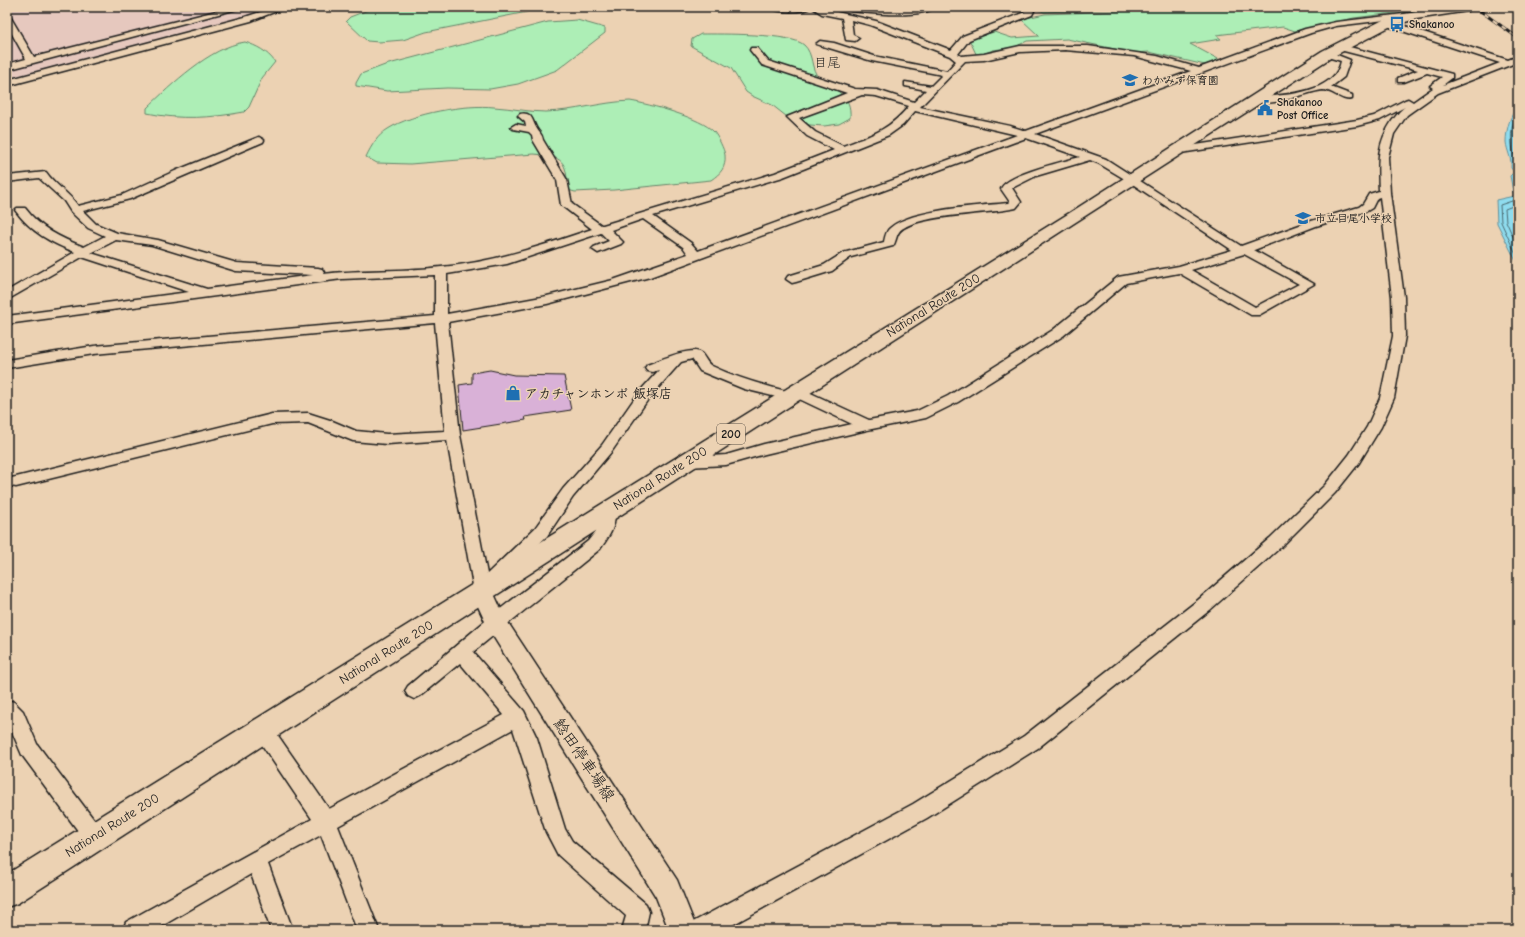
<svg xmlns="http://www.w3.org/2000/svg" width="1525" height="937" font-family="'Comic Neue','Klee One',sans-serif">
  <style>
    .built { fill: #e6c8be }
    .green { fill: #adeeb6; stroke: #648569 }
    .water { fill: #8fdcee; stroke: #618f9a }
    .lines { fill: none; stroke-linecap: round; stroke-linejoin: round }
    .shore { stroke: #4a6970; stroke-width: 1 }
    .building { fill: #d9b1d7; stroke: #1c1c1c }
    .minor-casing { stroke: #1c1c1c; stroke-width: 3 }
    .major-casing { stroke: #1c1c1c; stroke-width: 3 }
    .highway-casing { stroke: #1c1c1c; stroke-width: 3 }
    .minor { fill: #ecd2b3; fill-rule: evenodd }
    .major { fill: #ecd2b3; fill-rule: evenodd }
    .highway { fill: #ecd2b3; fill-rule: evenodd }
    .rail-casing { stroke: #1c1c1c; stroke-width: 3 }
    .rail { stroke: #ecd2b3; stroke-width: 2; stroke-dasharray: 5.5; stroke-linecap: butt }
    .labels { text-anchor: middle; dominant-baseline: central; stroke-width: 3; stroke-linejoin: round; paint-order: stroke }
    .far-poi-label { font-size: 11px; font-weight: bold; fill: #1c1c1c; stroke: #ecd2b3; text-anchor: start }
    .shield { fill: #ecd2b3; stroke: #5a5349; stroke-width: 1 }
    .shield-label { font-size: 12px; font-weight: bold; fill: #1c1c1c }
    .far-quarter-label { font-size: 13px; fill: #1c1c1c; stroke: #ecd2b3 }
    .street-label { font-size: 13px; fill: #1c1c1c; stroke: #ecd2b3 }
    .poi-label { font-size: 13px; font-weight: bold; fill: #1c1c1c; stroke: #ecd2b3; text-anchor: start }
    .near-street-label { font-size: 16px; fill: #1c1c1c; stroke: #ecd2b3 }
  </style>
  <rect width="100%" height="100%" fill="#ecd2b3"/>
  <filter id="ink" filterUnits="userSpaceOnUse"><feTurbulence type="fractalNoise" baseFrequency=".025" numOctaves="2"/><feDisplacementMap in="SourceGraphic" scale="8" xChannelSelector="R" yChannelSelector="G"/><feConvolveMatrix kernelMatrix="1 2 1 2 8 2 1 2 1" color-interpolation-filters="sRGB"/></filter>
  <g filter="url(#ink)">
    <path class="built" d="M7 7H272L251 14 7 79Z"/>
    <g class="green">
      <path d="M376 7H535L527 12 426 32 403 40 379 42 367 41 346 21 350 17Z"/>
      <path d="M1031 7H1139V8L1044 12Z"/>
      <path d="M1143 7H1443L1354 18 1295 31 1283 27 1216 35 1221 39 1190 44 1220 60 1205 65 1149 52 1134 53 1067 39 1027 41 1015 47 993 50 977 56 969 39 994 32 1012 38 1039 36 1021 19 1045 14 1144 10Z"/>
      <path d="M577 20 605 28V33L557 70 518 84 490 89 447 88 387 91 356 86V83L361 74 385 65 548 22Z"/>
      <path d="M701 34C720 34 791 33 804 45 814 54 810 69 819 78 835 92 852 93 850 118L839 124 824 126 796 124 772 105 752 96 746 92 731 68 691 46 692 39Z"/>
      <path d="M245 42C257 46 267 51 275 62L262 78 249 107 244 112C212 118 179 120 147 113V108C171 85 210 47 245 42Z"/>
      <path d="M630 101C649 104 702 118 714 132 718 137 724 149 725 155 726 168 721 173 711 180L614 190 575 192 568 190C566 160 564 157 534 154L410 164 377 163 366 157C371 146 378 135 388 129 413 113 466 104 494 107 512 108 528 112 546 112 574 111 602 102 630 101Z"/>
    </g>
    <path class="water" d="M1518 106V265L1497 223 1496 200 1514 196 1510 176 1514 172 1511 168C1512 158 1507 152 1506 142 1506 130 1510 115 1518 106Z"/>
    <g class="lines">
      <g class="shore">
        <path d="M1518 113C1506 131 1513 152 1518 171L1514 178 1518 194"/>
        <path d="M1518 197 1515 200 1500 205 1501 222 1518 259"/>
        <path d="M1518 204 1505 209 1506 221 1518 248"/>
      </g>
    </g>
    <path class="building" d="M490 370 514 375 564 376 571 410 525 417 526 420 463 430 459 385 472 383V373Z"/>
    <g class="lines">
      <defs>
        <g id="minor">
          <path d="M232 7H245L7 70V64L26 59 7 25V16L11 18 34 57Z"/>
          <path d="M275 7H287L251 21 7 86V80L245 17Z"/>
          <path d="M770 7H821L828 10 876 21 951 50 963 36 1025 12 1020 7H1029L1034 11 1032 15 969 40 958 54 961 56 984 54 1020 46H1088L1157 56 1199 68 1305 29 1336 22 1421 12 1422 14 1418 16 1336 26 1311 33 1035 134 1106 159 1241 246 1308 222 1359 207 1363 204 1369 194 1379 191C1378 163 1376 145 1392 121 1396 116 1399 111 1405 107L1380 120 1357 126 1174 154 1170 153 1169 151 1170 149 1357 120 1374 116 1405 100 1408 99 1413 102 1433 88 1430 86 1442 77 1427 73 1404 82H1398V78L1418 70 1336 49V45H1342L1452 74V78L1443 85 1500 63 1384 25V21H1390L1508 60 1518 56V62L1438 93 1407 115 1394 134 1388 157 1390 193 1404 297 1405 336 1394 398 1381 427 1359 463 1335 493 1282 546 1210 610 1038 748 927 818 723 930H690L693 922 913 804 1024 736 1198 600 1270 538 1325 485 1349 455 1367 427 1380 398 1393 336 1392 297 1380 197 1377 198 1372 208 1367 211 1316 226 1254 250 1314 284 1259 315H1251L1179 273 1126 283 1063 336 958 402 926 418 867 430 765 454 726 465 687 467 682 466 680 462 682 458 726 455 764 444 852 424 795 397 789 400 744 389 700 371 692 359 681 362 649 398 612 451 573 497 547 536 499 582 493 584 489 583 490 591 488 596 482 597 476 596 474 591 447 440 387 444 353 441 308 423 272 424 16 487 11 486 8 482 11 478 16 477 272 414 308 413 330 420 356 431 387 434 445 431 435 323 94 354 7 368V360L94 346 435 316V275L342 279 7 324V316L189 292 82 257 7 300V291L75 252C51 243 31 232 15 210L17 208H25C40 228 60 238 84 247L105 236 88 228 71 212 64 201 39 178 7 182V176L46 172C55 185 69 193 78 206L122 195 175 171 259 137 264 140 263 142 130 199 83 211 96 224 117 233 158 240 237 263 318 268 322 269 324 272 323 274C362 269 402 272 441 267 494 262 542 246 592 229L561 205 557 180 533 140 532 135 529 132 513 129 511 127 516 124 526 126 525 122 518 116 520 114C533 111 532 122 537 129 540 134 542 134 543 140L567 180 572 204 601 225H603L775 173 834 150 807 136 787 117 847 93 762 65 750 50 751 48H757L768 61 855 89 877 90 914 102 926 90 905 86V82L931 86 942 75 872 61 816 44 820 41 834 43 874 56 947 71 956 61 950 56 870 25 851 20 853 35 859 38 855 41 846 40 842 18 822 14 811 7C804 13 777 13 770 7ZM1065 50 1134 56 1191 71 1026 131 1010 126 920 107 965 61 984 60 1020 52ZM862 95 876 96 909 106C888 131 872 135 843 146L815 132 799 118ZM915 111 1017 135 698 251 691 243 653 216 783 177 889 135 903 125ZM1026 138 1080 157C1065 161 1005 175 1001 189L1010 202 1009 203C980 206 911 209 890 228 886 231 885 237 884 242L843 253 824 265 788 276 786 279 792 283 796 282 832 271 851 257 893 246C896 242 896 236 899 232 913 214 992 214 1016 208L1021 202 1012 188 1036 176 1090 160 1098 163 1128 181 1232 250 1179 266 1118 277 1053 330 948 396 917 411 869 420 802 389H792L790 392C763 385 737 378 712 366 704 362 705 351 694 351 679 351 661 360 647 365L645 368 647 371 652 372 659 370 639 392 602 445 563 489 535 528 487 574 460 435 448 322 547 304 650 277ZM643 219 683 247 688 254 613 280 547 296 447 314V274L507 264 601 233 609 241 594 247 592 249 598 253 621 244 623 242 611 230ZM116 240 152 245 236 271 313 275 207 289 91 253ZM1244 254 1299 284 1255 307 1191 270Z"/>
          <path d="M849 7 881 10 935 7C923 19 868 13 851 11L847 9Z"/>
          <path d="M1327 51 1350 60 1344 77 1331 87 1352 95V99C1342 102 1333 90 1323 90 1309 91 1265 111 1253 99 1258 94 1268 97 1274 96 1297 94 1336 89 1341 61L1324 56V52Z"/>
          <path d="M606 506 612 508C620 522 608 538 600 549L473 652 524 711 537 738 565 829 572 841 646 904 649 912 645 930H622L626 916 558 855 546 832 513 729 338 826 379 930H357L321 835 268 864 293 930H271L251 874 155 930H123L126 922 312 819 256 736 254 730 256 724 263 722 270 724 329 809 504 715 460 663 420 696 414 699 408 696 405 691 408 686 490 617 588 541 596 531 598 512 600 508Z"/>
          <path d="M7 700 14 702 23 711 37 744 101 829 104 836 101 843 94 846 87 843 22 755 7 720Z"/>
        </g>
        <path id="major" d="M482 583 490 585 505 618 677 880 697 930H669L656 897 488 628 471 591 474 585Z"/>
        <path id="highway" d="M1443 7H1474L1468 11 1416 19 1391 26 1332 57 18 903 7 907V874L1071 212 1322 51 1383 20 1406 14Z"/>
      </defs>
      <use href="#minor" class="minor-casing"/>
      <use href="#major" class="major-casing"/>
      <use href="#highway" class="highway-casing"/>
      <use href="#minor" class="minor"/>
      <use href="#major" class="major"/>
      <use href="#highway" class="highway"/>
      <defs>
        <path id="rail" d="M1475 7 1518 38"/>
      </defs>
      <use href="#rail" class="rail-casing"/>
      <use href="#rail" class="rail"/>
    </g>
  </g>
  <defs>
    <symbol id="bus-bare" viewBox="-9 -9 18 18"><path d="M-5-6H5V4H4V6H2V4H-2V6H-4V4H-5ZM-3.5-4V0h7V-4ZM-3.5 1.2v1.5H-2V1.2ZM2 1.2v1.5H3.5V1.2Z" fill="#1f6fb2" stroke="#ecd2b3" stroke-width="2.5" paint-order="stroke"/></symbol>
    <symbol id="school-bare" viewBox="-9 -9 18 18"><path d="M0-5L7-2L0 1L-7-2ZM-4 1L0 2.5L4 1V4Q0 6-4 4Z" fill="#1f6fb2" stroke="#ecd2b3" stroke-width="2.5" paint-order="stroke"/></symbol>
    <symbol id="civic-bare" viewBox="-9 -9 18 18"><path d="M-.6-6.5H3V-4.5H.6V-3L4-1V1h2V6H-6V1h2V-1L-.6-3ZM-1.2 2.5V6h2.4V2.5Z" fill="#1f6fb2" stroke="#ecd2b3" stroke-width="2.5" paint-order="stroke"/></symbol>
    <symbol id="shop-bare" viewBox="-9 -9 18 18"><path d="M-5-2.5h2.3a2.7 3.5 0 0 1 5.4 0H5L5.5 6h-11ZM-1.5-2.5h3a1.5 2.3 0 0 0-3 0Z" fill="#1f6fb2" stroke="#ecd2b3" stroke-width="2.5" paint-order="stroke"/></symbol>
  </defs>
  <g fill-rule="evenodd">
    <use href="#bus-bare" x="1386" y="13" width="22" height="22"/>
    <use href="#school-bare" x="1119" y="69" width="22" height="22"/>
    <use href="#civic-bare" x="1254" y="97" width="22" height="22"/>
    <use href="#school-bare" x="1292" y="207" width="22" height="22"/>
    <use href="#shop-bare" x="502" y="382" width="22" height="22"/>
  </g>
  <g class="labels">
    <g class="far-poi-label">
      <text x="1409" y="24">Shakanoo</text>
      <text x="1142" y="80">わかみず保育園</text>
      <text x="1277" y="102">Shakanoo<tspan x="1277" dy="13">Post Office</tspan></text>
      <text x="1315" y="218">市立目尾小学校</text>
    </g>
    <rect class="shield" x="717" y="424" width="28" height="20" rx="3"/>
    <g class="shield-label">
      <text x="731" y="434">200</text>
    </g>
    <g class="far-quarter-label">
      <text x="827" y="62">目尾</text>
    </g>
    <g class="street-label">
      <text transform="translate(933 305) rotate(-32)">National Route 200</text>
      <text transform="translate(660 478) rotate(-32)">National Route 200</text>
      <text transform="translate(386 652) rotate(-32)">National Route 200</text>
      <text transform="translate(112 825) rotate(-32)">National Route 200</text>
    </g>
    <g class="poi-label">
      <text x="525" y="393">アカチャンホンポ 飯塚店</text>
    </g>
    <g class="near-street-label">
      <text transform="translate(584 760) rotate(56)">鯰田停車場線</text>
    </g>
  </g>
  <rect width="1525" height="937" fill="none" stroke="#ecd2b3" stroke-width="24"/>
  <rect x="12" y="12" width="1501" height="913" fill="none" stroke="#1c1c1c" stroke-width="1.5" filter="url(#ink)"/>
</svg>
